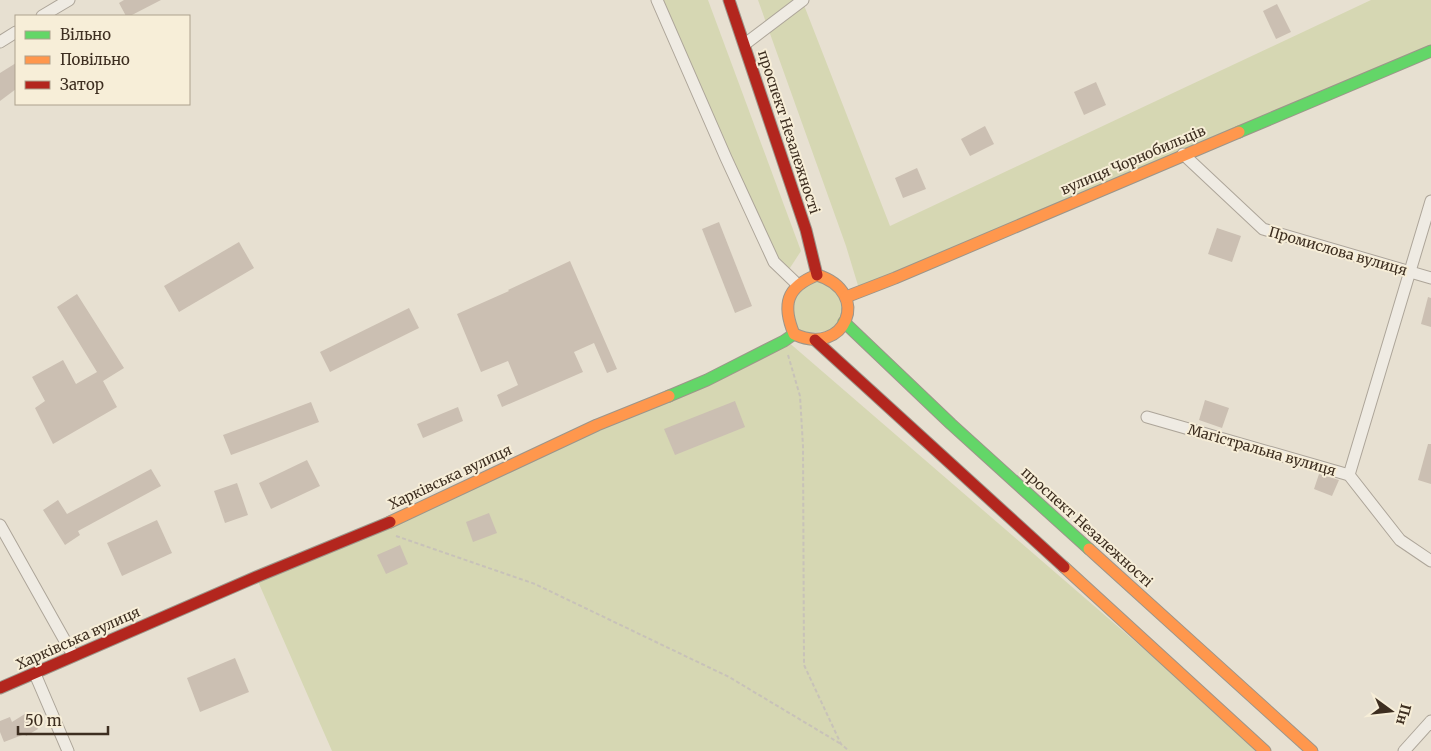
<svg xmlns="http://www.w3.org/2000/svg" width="1431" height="751" font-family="Merriweather,serif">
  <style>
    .green { fill: #d6d7b3 }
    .building { fill: #cbbfb2 }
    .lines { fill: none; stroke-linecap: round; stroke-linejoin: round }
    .street-casing { stroke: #ada599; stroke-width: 13 }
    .fast-casing { stroke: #9c958a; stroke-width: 13 }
    .slow-casing { stroke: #9c958a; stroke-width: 13 }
    .jam-casing { stroke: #9c958a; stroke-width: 13 }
    .path { stroke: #c8c2b9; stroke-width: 2; stroke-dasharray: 4 2.5; stroke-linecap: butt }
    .street { stroke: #efebe3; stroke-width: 11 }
    .fast { stroke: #63d668; stroke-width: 11 }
    .slow { stroke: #ff974d; stroke-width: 11 }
    .jam { stroke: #b3261e; stroke-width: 11 }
    .labels { text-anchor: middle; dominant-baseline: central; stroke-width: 4; stroke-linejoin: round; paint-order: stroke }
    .street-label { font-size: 14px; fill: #3d2e20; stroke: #f7eed8 }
  </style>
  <rect width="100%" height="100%" fill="#e7e0d1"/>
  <g class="green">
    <path d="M657 0H708L801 251 786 274 774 262Z"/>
    <path d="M758 0H802L890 226 1371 0H1431V51L860 292 846 246Z"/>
    <path d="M811 277 846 297 839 330 794 334 793 289Z"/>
    <path d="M786 340 1262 751H332L256 577Z"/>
  </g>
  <g class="building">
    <path d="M124 0H161L130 16H126L119 3Z"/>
    <path d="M1277 4 1291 32 1276 39 1263 11Z"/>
    <path d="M16 63V89L0 101V73Z"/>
    <path d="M1096 82 1106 105 1084 115 1074 92Z"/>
    <path d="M985 126 994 144 970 156 961 139Z"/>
    <path d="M917 168 926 189 903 198 895 178Z"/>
    <path d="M719 222 752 306 735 313 702 229Z"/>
    <path d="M1217 228 1241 236 1232 262 1208 254Z"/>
    <path d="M239 242 254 268 179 312 164 286Z"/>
    <path d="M570 261 617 369 607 373 594 343 574 352 583 372 502 407 497 395 518 385 508 361 481 372 457 314 509 291 508 290Z"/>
    <path d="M77 294 124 368 103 381 117 407 53 444 35 408 45 401 32 377 63 360 76 384 97 372 57 307Z"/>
    <path d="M1428 297 1431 298V327L1421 324Z"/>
    <path d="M409 308 419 328 330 372 320 352Z"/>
    <path d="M1205 400 1229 408 1222 428 1199 420Z"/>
    <path d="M735 401 745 427 675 455 664 429Z"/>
    <path d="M311 402 319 422 231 455 223 435Z"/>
    <path d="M458 407 463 421 423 438 417 424Z"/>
    <path d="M1428 444H1431V484L1418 480Z"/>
    <path d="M307 460 320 486 271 509 259 483Z"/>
    <path d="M151 469 161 486 78 531 80 535 65 545 43 510 58 500 67 514Z"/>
    <path d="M1319 474 1339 480 1332 496 1314 489Z"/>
    <path d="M237 483 248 515 225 523 214 491Z"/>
    <path d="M489 513 497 533 473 542 466 522Z"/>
    <path d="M157 520 172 553 122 576 107 543Z"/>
    <path d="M400 545 408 564 386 574 377 555Z"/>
    <path d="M235 658 249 692 200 712 187 678Z"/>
    <path d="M28 712 38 729 26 736 25 734 4 742 0 732V721L10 717 12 722Z"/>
  </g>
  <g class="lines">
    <defs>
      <g id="street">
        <path d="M657 0 726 158 774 262 798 285"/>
        <path d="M42 16 69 0"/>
        <path d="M0 42 16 32"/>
        <path d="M745 44 803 0"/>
        <path d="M1183 154 1263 229 1431 278"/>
        <path d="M1147 417 1349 475 1400 540 1431 561"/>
        <path d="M1349 475 1431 201"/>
        <path d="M0 525 73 655"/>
        <path d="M35 674 68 751"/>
        <path d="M1404 751 1431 721"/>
      </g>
      <g id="fast">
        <path d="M1239 132 1431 51"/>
        <path d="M844 322 951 424 1089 549"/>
        <path d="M669 396 707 380 784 341 794 334"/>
      </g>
      <g id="slow">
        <path d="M817 275C873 292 845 358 794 334 782 305 786 287 817 275Z"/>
        <path d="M846 297 895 278 1239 132"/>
        <path d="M390 522 597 425 669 396"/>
        <path d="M1089 549 1312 751"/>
        <path d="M1064 567 1265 751"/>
      </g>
      <g id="jam">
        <path d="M729 0 806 230 817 275"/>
        <path d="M815 340 1064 567"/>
        <path d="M0 688 256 577 390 522"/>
      </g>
    </defs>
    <use href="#street" class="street-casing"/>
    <use href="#fast" class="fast-casing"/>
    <use href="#slow" class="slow-casing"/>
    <use href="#jam" class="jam-casing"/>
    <g class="path">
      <path d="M788 355 800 396 803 446 804 665 841 744 849 751"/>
      <path d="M396 536 535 584 729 677 841 744"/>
    </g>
    <use href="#street" class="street"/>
    <use href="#fast" class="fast"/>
    <use href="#slow" class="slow"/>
    <use href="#jam" class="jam"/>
  </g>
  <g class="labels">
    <g class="street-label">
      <text transform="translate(789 132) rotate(72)">проспект Незалежності</text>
      <text transform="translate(1133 160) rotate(-23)">вулиця Чорнобильців</text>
      <text transform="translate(1338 251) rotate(16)">Промислова вулиця</text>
      <text transform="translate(1262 450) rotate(16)">Магістральна вулиця</text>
      <text transform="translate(450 477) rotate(-25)">Харківська вулиця</text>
      <text transform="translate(1087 527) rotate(42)">проспект Незалежності</text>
      <text transform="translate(78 638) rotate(-24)">Харківська вулиця</text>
    </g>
  </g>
  <rect x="15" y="15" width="175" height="90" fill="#f7eed8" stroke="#ada18e"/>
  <rect x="25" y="31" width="25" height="8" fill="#63d668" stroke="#ada18e"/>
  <text x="60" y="40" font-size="15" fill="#3d2e20">Вільно</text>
  <rect x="25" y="56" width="25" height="8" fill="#ff974d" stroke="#ada18e"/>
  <text x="60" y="65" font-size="15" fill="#3d2e20">Повільно</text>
  <rect x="25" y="81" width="25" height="8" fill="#b3261e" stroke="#ada18e"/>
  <text x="60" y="90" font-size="15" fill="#3d2e20">Затор</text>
  <g transform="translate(1391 711) rotate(105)" stroke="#f7eed8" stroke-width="4" paint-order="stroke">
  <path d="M0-4L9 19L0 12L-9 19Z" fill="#3d2e20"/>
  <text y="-8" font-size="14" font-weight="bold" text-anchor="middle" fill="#3d2e20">Пн</text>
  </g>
  <path d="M18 726v8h90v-8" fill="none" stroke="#3d2e20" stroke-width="2.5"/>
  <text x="25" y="726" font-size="15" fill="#3d2e20" stroke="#f7eed8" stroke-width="4" paint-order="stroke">50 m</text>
</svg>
